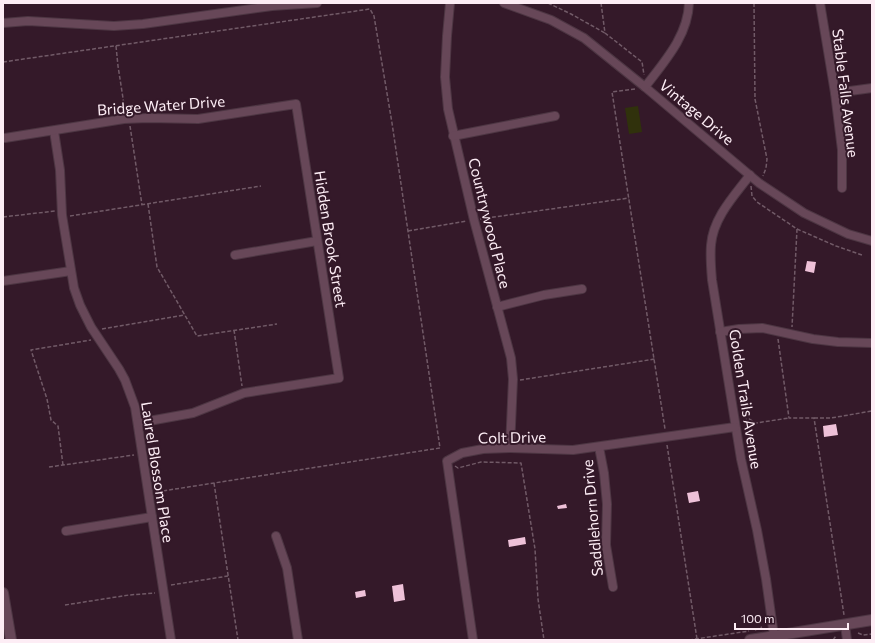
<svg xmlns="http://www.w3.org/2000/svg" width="875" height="643" font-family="Commissioner,sans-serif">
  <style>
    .green { fill: #30310c }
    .building { fill: #eec1d8 }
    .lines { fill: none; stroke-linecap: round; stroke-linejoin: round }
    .minor-casing { stroke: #4d3643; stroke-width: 10 }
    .tertiary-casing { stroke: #4d3643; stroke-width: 12 }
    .path { stroke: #715a67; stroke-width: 1.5; stroke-dasharray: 4 2; stroke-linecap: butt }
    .minor { stroke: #674758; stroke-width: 8 }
    .tertiary { stroke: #674758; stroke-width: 10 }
    .labels { text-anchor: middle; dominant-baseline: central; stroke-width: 4; stroke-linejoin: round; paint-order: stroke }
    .street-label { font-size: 15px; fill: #fdedf5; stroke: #341929 }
  </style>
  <rect width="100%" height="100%" fill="#341929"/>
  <path class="green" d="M638 106 642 132 629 134 625 108Z"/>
  <g class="building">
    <path d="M807 261 816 262 814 273 805 271Z"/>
    <path d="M836 424 838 435 824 437 823 426Z"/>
    <path d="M698 491 700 501 689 503 687 493Z"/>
    <path d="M566 504 567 508 558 509 557 506Z"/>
    <path d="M525 537 526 544 509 547 508 540Z"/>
    <path d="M403 584 405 600 394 602 392 586Z"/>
    <path d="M365 590 366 596 356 598 355 592Z"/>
  </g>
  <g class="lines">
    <defs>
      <g id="minor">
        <path d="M450 3 447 36 445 77 448 109 474 220 511 358 513 379 510 448"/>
        <path d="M504 3 551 20 584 38 645 87 759 183 804 213 848 234 872 241"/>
        <path d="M820 3 835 93 842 150V188"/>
        <path d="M3 23 28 21 114 26 143 24 272 6 317 3"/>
        <path d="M645 87C664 62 688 36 689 3"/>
        <path d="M835 93 872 88"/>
        <path d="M54 131 60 170 62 215 74 288 80 305 91 327 119 369 125 380 135 407 171 640"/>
        <path d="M453 136 555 116"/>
        <path d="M5 138 124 119 148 118 198 119 296 104 339 378 244 393 193 413 138 423"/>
        <path d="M750 175C734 196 713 218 711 245 710 257 711 268 712 280L741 459 757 530 766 579 774 636"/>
        <path d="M235 255 317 241"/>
        <path d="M3 281 71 271"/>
        <path d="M497 307 544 295 582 289"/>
        <path d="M720 332 739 329 762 328 813 339 838 342 872 343"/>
        <path d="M599 447 604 473 607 504 606 545 613 587"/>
        <path d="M66 531 152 517"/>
        <path d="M276 536 287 568 298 640"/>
        <path d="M845 625 847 640"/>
        <path d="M473 640 447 461 462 453 483 449 510 448 573 450 735 427"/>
      </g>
      <g id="tertiary">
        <path d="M3 593 11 640"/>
        <path d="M750 640 872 620"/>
      </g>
    </defs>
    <use href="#minor" class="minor-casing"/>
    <use href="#tertiary" class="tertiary-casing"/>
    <g class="path">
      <path d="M548 3 571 14 605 33"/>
      <path d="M601 3 605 33 642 62 644 75"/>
      <path d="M754 3 755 99 767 159 766 168 763 176"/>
      <path d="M116 46 118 66 125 111"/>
      <path d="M3 62 370 9 374 16 392 123 440 448 156 492"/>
      <path d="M635 89 612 92 665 429"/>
      <path d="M130 126 142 205"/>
      <path d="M751 186 752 196 757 202 797 229 792 327"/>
      <path d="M148 204 157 267 197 336 277 324"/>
      <path d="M70 216 261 186"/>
      <path d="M3 217 55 211"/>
      <path d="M480 219 629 198"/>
      <path d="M797 229 836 246 862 255"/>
      <path d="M408 231 467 221"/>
      <path d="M102 329 185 315"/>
      <path d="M234 330 242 386"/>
      <path d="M778 339 789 418H814L844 615"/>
      <path d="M520 380 655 359"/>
      <path d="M814 418H831L872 411"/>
      <path d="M743 420 749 419 756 423 789 418"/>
      <path d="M667 445 697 639"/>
      <path d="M63 465 58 426 51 420 47 399 31 350 91 340"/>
      <path d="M455 466 458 468 481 462 521 463 535 549 538 599 544 640"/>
      <path d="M49 467 134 455"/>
      <path d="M214 483 238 640"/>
      <path d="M171 585 228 576"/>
      <path d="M65 605 129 595 155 593"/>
      <path d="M755 630 762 627"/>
      <path d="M858 633 863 635 872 634"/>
      <path d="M689 640 749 631"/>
      <path d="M833 640 836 636"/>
    </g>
    <use href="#minor" class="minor"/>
    <use href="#tertiary" class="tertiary"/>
  </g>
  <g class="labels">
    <g class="street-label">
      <text transform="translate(846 93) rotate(83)">Stable Falls Avenue</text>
      <text transform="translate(161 105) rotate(-4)">Bridge Water Drive</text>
      <text transform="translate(697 112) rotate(40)">Vintage Drive</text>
      <text transform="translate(490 223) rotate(76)">Countrywood Place</text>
      <text transform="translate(331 239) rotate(81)">Hidden Brook Street</text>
      <text transform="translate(746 399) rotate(81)">Golden Trails Avenue</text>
      <text transform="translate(512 437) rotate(-1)">Colt Drive</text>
      <text transform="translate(158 472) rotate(81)">Laurel Blossom Place</text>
      <text transform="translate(592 518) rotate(-95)">Saddlehorn Drive</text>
    </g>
  </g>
  <rect width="875" height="643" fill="none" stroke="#fdedf5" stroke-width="8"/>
  <path d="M735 623v6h113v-6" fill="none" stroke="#fdedf5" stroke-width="2"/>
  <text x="741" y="623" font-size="12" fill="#fdedf5" stroke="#341929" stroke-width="3" paint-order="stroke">100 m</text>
</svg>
